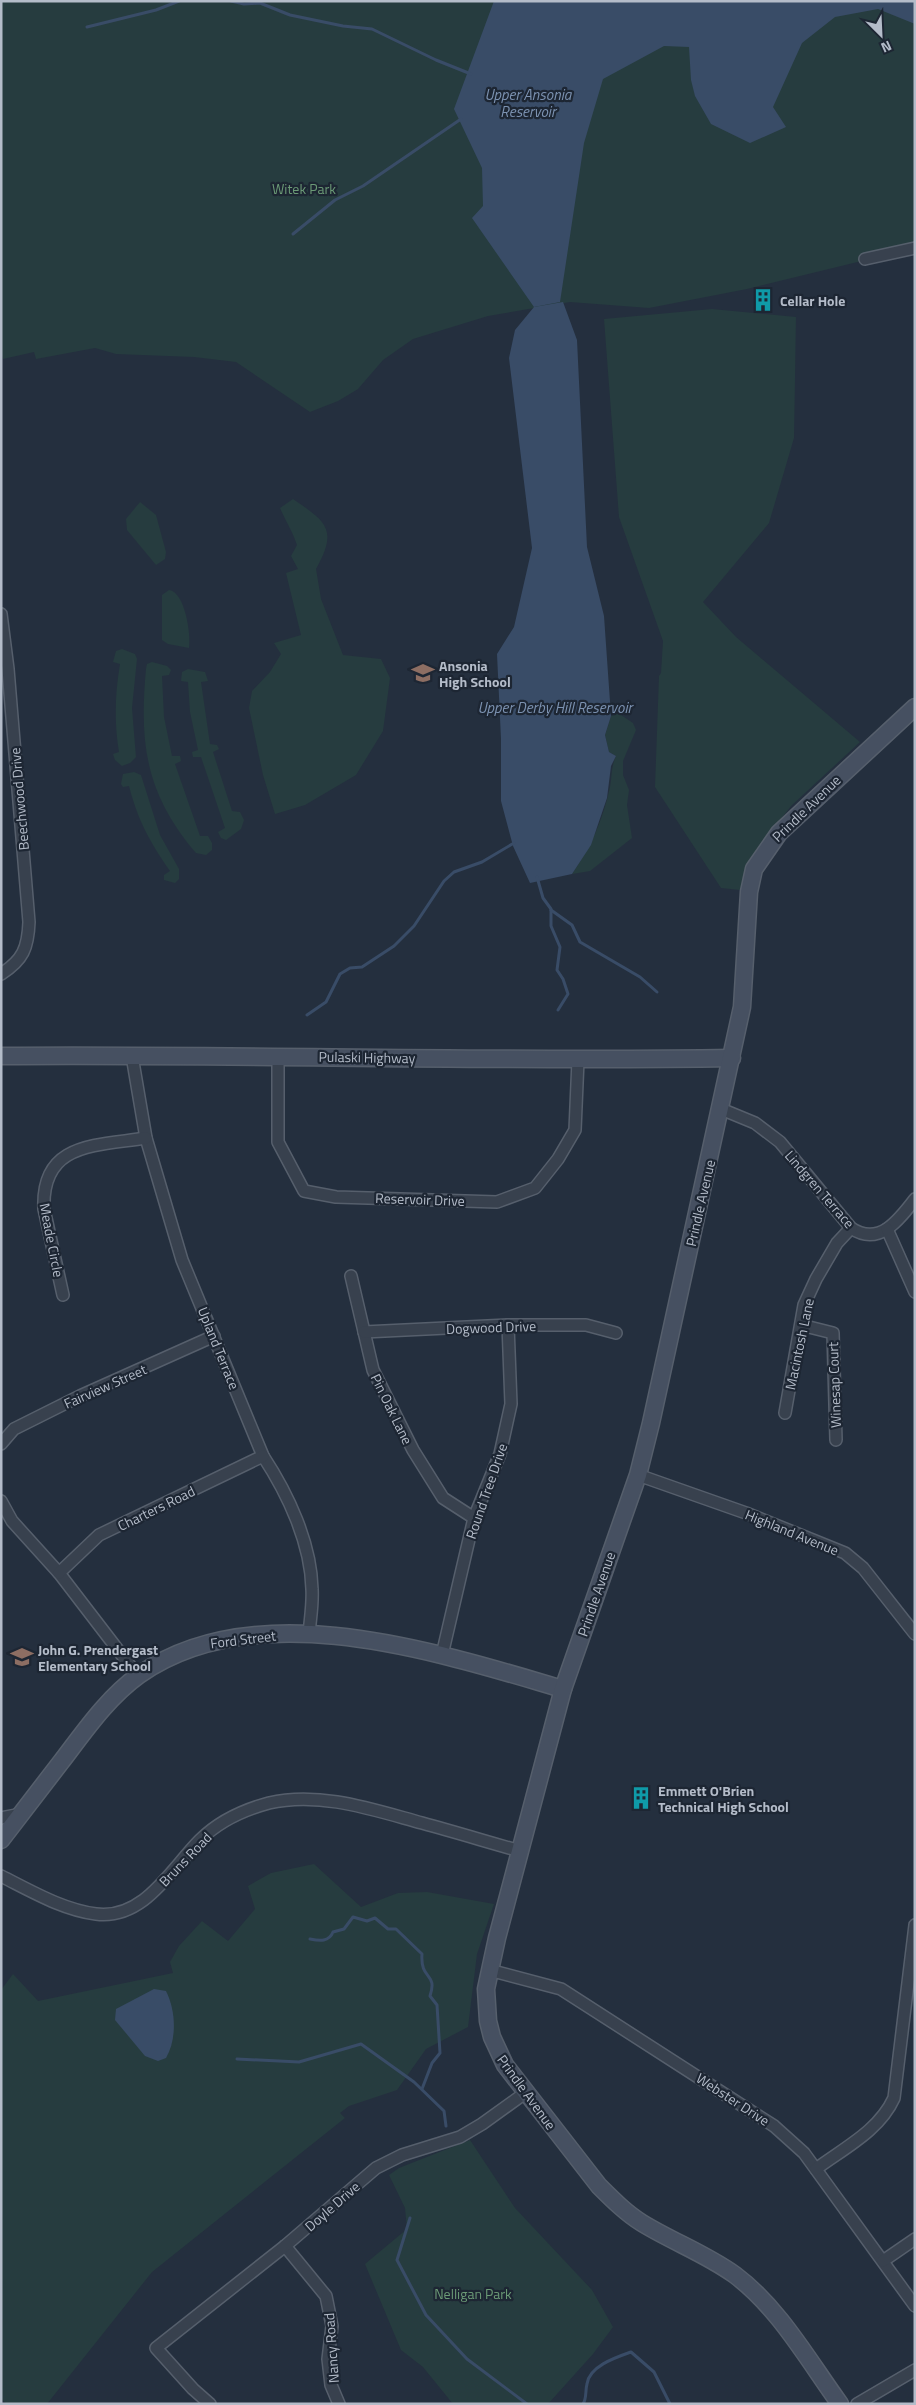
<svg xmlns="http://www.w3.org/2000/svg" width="916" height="2405" font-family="'Titillium Web',sans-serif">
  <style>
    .green { fill: #263c3f }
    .water { fill: #394c67 }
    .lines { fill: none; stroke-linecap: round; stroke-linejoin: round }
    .stream { stroke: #394c67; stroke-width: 3 }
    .street-casing { stroke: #565f6c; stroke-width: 14 }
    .secondary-casing { stroke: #565f6c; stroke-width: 19 }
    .street { stroke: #38414e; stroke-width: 11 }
    .secondary { stroke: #465061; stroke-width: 16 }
    .labels { text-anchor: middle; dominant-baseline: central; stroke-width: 4.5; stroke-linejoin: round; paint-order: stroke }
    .park-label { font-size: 14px; fill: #6b9a76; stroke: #1d2633 }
    .poi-label { font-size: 14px; font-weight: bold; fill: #b4bcc9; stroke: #1d2633; text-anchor: start }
    .street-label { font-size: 14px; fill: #b4bcc9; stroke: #1d2633 }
    .water-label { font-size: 15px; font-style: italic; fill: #7c92b1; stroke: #1d2633 }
  </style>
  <rect width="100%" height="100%" fill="#242f3e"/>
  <g class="green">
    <path d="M1 1H915V248L747 289 649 308 570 302 488 316 413 339 383 360 358 389 338 401 310 412 236 362 194 357 116 354 95 348 36 359 34 352 3 359 1 353Z"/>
    <path d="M712 309 796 317 794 438 769 523 703 602 736 637 860 742 791 806 749 860 740 890 721 888 655 787 659 676 661 673 663 641 619 517 604 319Z"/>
    <path d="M293 499C327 522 338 530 316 569L321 599 343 655 381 659 390 678 383 731 356 775 305 805 275 814 263 775 249 708 252 691 270 672 281 654 274 643 301 635 286 573 298 569 291 556 297 545C292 530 286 522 280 508Z"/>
    <path d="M140 502 156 515 166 552 165 559 156 565 127 530 126 519Z"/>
    <path d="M169 590C185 592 191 634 189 648L168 644 162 640V595Z"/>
    <path d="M122 649 135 654 137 659 132 708 136 757 130 763 122 766 115 760 113 754 119 752C114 722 115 694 120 664L113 662 116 651Z"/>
    <path d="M152 662 167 666 171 670 169 675 162 676 164 717 172 756H180L181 761 175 764 200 836H208L212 843V850L206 855 196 853C146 794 139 745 146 669L147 664Z"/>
    <path d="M188 669 205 672 208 681 201 682 210 744 217 745 219 749 213 752 232 811 240 812 244 820 241 829 226 840 221 838 218 832 225 828 201 757H193L192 752 198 750 190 712 188 682 181 681 182 672Z"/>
    <path d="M618 713 633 723 636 730 623 761V775L629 790 627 805 632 838 590 871 572 874C591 846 603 820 610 787 612 776 611 767 616 756L609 752 605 735 611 716Z"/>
    <path d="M134 772 141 775 160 835 179 869V879L175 883 164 880V875L170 871C150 842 138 821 129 786L123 787 121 784 123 774Z"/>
    <path d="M314 1864 361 1907 398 1893 427 1892 494 1904 477 1954 468 2027 426 2049 397 2090 349 2106 340 2113 345 2118 152 2272 47 2404H7L1 2399V1990L13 1974 38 2001 173 1973 170 1962 179 1946 202 1921 228 1941 255 1909 248 1886 271 1873Z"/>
    <path d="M470 2140 515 2208 592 2290 613 2327 593 2354 548 2404H453L423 2367 401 2350 365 2264 407 2229 405 2208 389 2175 399 2168Z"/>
  </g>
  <g class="water">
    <path d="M494 1H915V24L878 9 835 17 802 43 773 107 786 127 750 143 711 124 695 96 691 80 689 47 664 46 603 79 584 143 560 302 534 307 472 218 483 206 482 168 454 109Z"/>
    <path d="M563 302 577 340 587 547 604 616 611 716 605 735 609 752 616 756 611 766 607 798 591 845 572 874 530 883 513 846 501 801V739L497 654 514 627 532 548 509 358 515 330 534 307Z"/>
    <path d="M154 1989 166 1991C176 2011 177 2039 166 2058L158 2061 145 2056 115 2020 116 2009Z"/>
  </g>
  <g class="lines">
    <g class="stream">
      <path d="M231 1 244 4 260 3 290 15 343 26 372 29 436 60 471 74"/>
      <path d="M87 27 156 10 179 1"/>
      <path d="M293 234 335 200 363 186 461 119"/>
      <path d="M537 877 543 898 551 909V926L560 947 557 970 563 979 568 994 558 1010"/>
      <path d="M551 910 572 925 580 942 640 977 657 992"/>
      <path d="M307 1015 326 1002 340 974 350 968 362 967 394 946 414 926 444 881 454 872 482 862 514 843"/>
      <path d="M310 1939C320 1941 329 1942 333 1932L344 1929 353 1917 367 1921 375 1918 388 1929H396L422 1954C420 1981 438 1972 430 1996L437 2005 440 2053 432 2063 422 2089"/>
      <path d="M237 2059 299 2062 361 2044 414 2082 444 2111 446 2126"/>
      <path d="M410 2218 397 2260 426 2315 467 2359 527 2404"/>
      <path d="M583 2404C587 2398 585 2391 587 2384 589 2366 617 2357 631 2352L654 2372 670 2404"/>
    </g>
    <defs>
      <g id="street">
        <path d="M865 259 915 248"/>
        <path d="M1 614 8 669 29 922C28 948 23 960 1 974"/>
        <path d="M132 1056 146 1138 182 1260 263 1456C288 1494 311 1543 312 1589 313 1604 310 1620 309 1635"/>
        <path d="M278 1056V1142L304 1191 336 1197 497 1202 535 1188 558 1159 575 1130 578 1060"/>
        <path d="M721 1109 755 1123 780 1142 851 1228C879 1247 899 1220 915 1199"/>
        <path d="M887 1229 915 1292"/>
        <path d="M351 1276 373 1370 413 1450 443 1498 474 1518"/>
        <path d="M63 1295 44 1209C41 1142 96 1146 146 1138"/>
        <path d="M801 1325 833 1333 836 1440"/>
        <path d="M364 1332 508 1325H586L616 1333"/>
        <path d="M785 1413 804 1305 816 1279 837 1243 851 1228"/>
        <path d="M1 1444 14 1429 80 1396 214 1336"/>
        <path d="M638 1475 746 1513 845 1553 863 1568 915 1634"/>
        <path d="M1 1501 12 1521 59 1573 138 1676"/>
        <path d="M59 1573 99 1535 263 1456"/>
        <path d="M442 1655 474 1518 500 1454 511 1404 508 1325"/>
        <path d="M1 1818 21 1814"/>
        <path d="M1 1876C31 1891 63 1910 96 1914 144 1920 171 1869 200 1840 219 1821 243 1810 269 1803 320 1791 374 1810 422 1823 455 1832 488 1842 520 1851"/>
        <path d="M489 1970 561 1989 774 2126 804 2153 915 2306"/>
        <path d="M816 2169C844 2148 879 2131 894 2098L915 1925"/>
        <path d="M285 2246 326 2296 332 2326 328 2359 331 2385 339 2404"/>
        <path d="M883 2261 915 2239"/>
        <path d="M210 2404 193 2389 156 2348 285 2246 376 2168 402 2155 460 2137 482 2124 525 2093"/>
        <path d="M857 2404 915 2370"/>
      </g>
      <g id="secondary">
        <path d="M1 1056C245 1054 488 1062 732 1058"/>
        <path d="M1 1840C21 1814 41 1788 61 1762 84 1732 107 1698 139 1675 257 1592 439 1653 563 1689"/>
        <path d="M840 2404C808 2360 779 2308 735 2275 706 2254 673 2242 642 2223 626 2213 613 2200 599 2186L505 2065 492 2037 488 2021 486 1989 497 1938 563 1689 638 1475 651 1423 742 1007 749 892 754 869 779 833 915 707"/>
      </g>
    </defs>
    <use href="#street" class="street-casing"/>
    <use href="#secondary" class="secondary-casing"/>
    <use href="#street" class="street"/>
    <use href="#secondary" class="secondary"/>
  </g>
  <defs>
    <symbol id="building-bare" viewBox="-9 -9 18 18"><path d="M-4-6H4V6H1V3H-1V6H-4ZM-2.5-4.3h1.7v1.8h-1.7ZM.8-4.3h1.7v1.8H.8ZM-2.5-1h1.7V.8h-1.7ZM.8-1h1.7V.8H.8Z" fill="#0f9aa8" stroke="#1d2633" stroke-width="2.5" paint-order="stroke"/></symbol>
    <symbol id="school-bare" viewBox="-9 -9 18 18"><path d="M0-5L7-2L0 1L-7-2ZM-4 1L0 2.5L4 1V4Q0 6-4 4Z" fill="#8d6e63" stroke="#1d2633" stroke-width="2.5" paint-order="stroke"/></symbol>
  </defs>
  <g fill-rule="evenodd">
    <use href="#building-bare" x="747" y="284" width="32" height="32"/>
    <use href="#school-bare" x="407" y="657" width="32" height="32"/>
    <use href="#school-bare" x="6" y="1641" width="32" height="32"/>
    <use href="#building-bare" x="625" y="1782" width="32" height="32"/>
  </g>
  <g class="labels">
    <g class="park-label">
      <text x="304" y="188">Witek Park</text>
      <text x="473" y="2293">Nelligan Park</text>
    </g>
    <g class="poi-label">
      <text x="780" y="300">Cellar Hole</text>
      <text x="439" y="665">Ansonia<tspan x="439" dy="16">High School</tspan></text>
      <text x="38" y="1649">John G. Prendergast<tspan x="38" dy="16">Elementary School</tspan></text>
      <text x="658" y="1790">Emmett O'Brien<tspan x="658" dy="16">Technical High School</tspan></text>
    </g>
    <g class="street-label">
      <text transform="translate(19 799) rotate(-95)">Beechwood Drive</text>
      <text transform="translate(806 808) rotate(-44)">Prindle Avenue</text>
      <text transform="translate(367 1057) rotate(1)">Pulaski Highway</text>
      <text transform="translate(820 1189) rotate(49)">Lindgren Terrace</text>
      <text transform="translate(420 1199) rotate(2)">Reservoir Drive</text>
      <text transform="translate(700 1203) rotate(-77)">Prindle Avenue</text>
      <text transform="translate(52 1240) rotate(79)">Meade Circle</text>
      <text transform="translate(491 1327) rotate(-2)">Dogwood Drive</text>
      <text transform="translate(799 1344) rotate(-78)">Macintosh Lane</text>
      <text transform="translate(219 1348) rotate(68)">Upland Terrace</text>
      <text transform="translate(834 1385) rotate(-92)">Winesap Court</text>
      <text transform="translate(105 1386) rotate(-24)">Fairview Street</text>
      <text transform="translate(392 1409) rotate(64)">Pin Oak Lane</text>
      <text transform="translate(486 1491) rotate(-71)">Round Tree Drive</text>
      <text transform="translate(156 1508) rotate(-26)">Charters Road</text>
      <text transform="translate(792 1532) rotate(22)">Highland Avenue</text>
      <text transform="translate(596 1594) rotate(-71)">Prindle Avenue</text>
      <text transform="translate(243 1639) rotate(-7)">Ford Street</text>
      <text transform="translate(185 1859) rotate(-46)">Bruns Road</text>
      <text transform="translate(527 2092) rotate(54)">Prindle Avenue</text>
      <text transform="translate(733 2099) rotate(33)">Webster Drive</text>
      <text transform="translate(332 2206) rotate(-41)">Doyle Drive</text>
      <text transform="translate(331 2348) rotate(-94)">Nancy Road</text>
    </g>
    <g class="water-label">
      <text x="528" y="94">Upper Ansonia<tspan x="528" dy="17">Reservoir</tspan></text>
      <text x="555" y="707">Upper Derby Hill Reservoir</text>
    </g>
  </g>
  <rect width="916" height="2405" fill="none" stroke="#b4bcc9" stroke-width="5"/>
  <g transform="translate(881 35) rotate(156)" stroke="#1d2633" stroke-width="4" paint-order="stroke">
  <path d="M0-4L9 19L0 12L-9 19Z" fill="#b4bcc9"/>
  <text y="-8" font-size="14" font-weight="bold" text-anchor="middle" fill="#b4bcc9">N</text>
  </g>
</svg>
